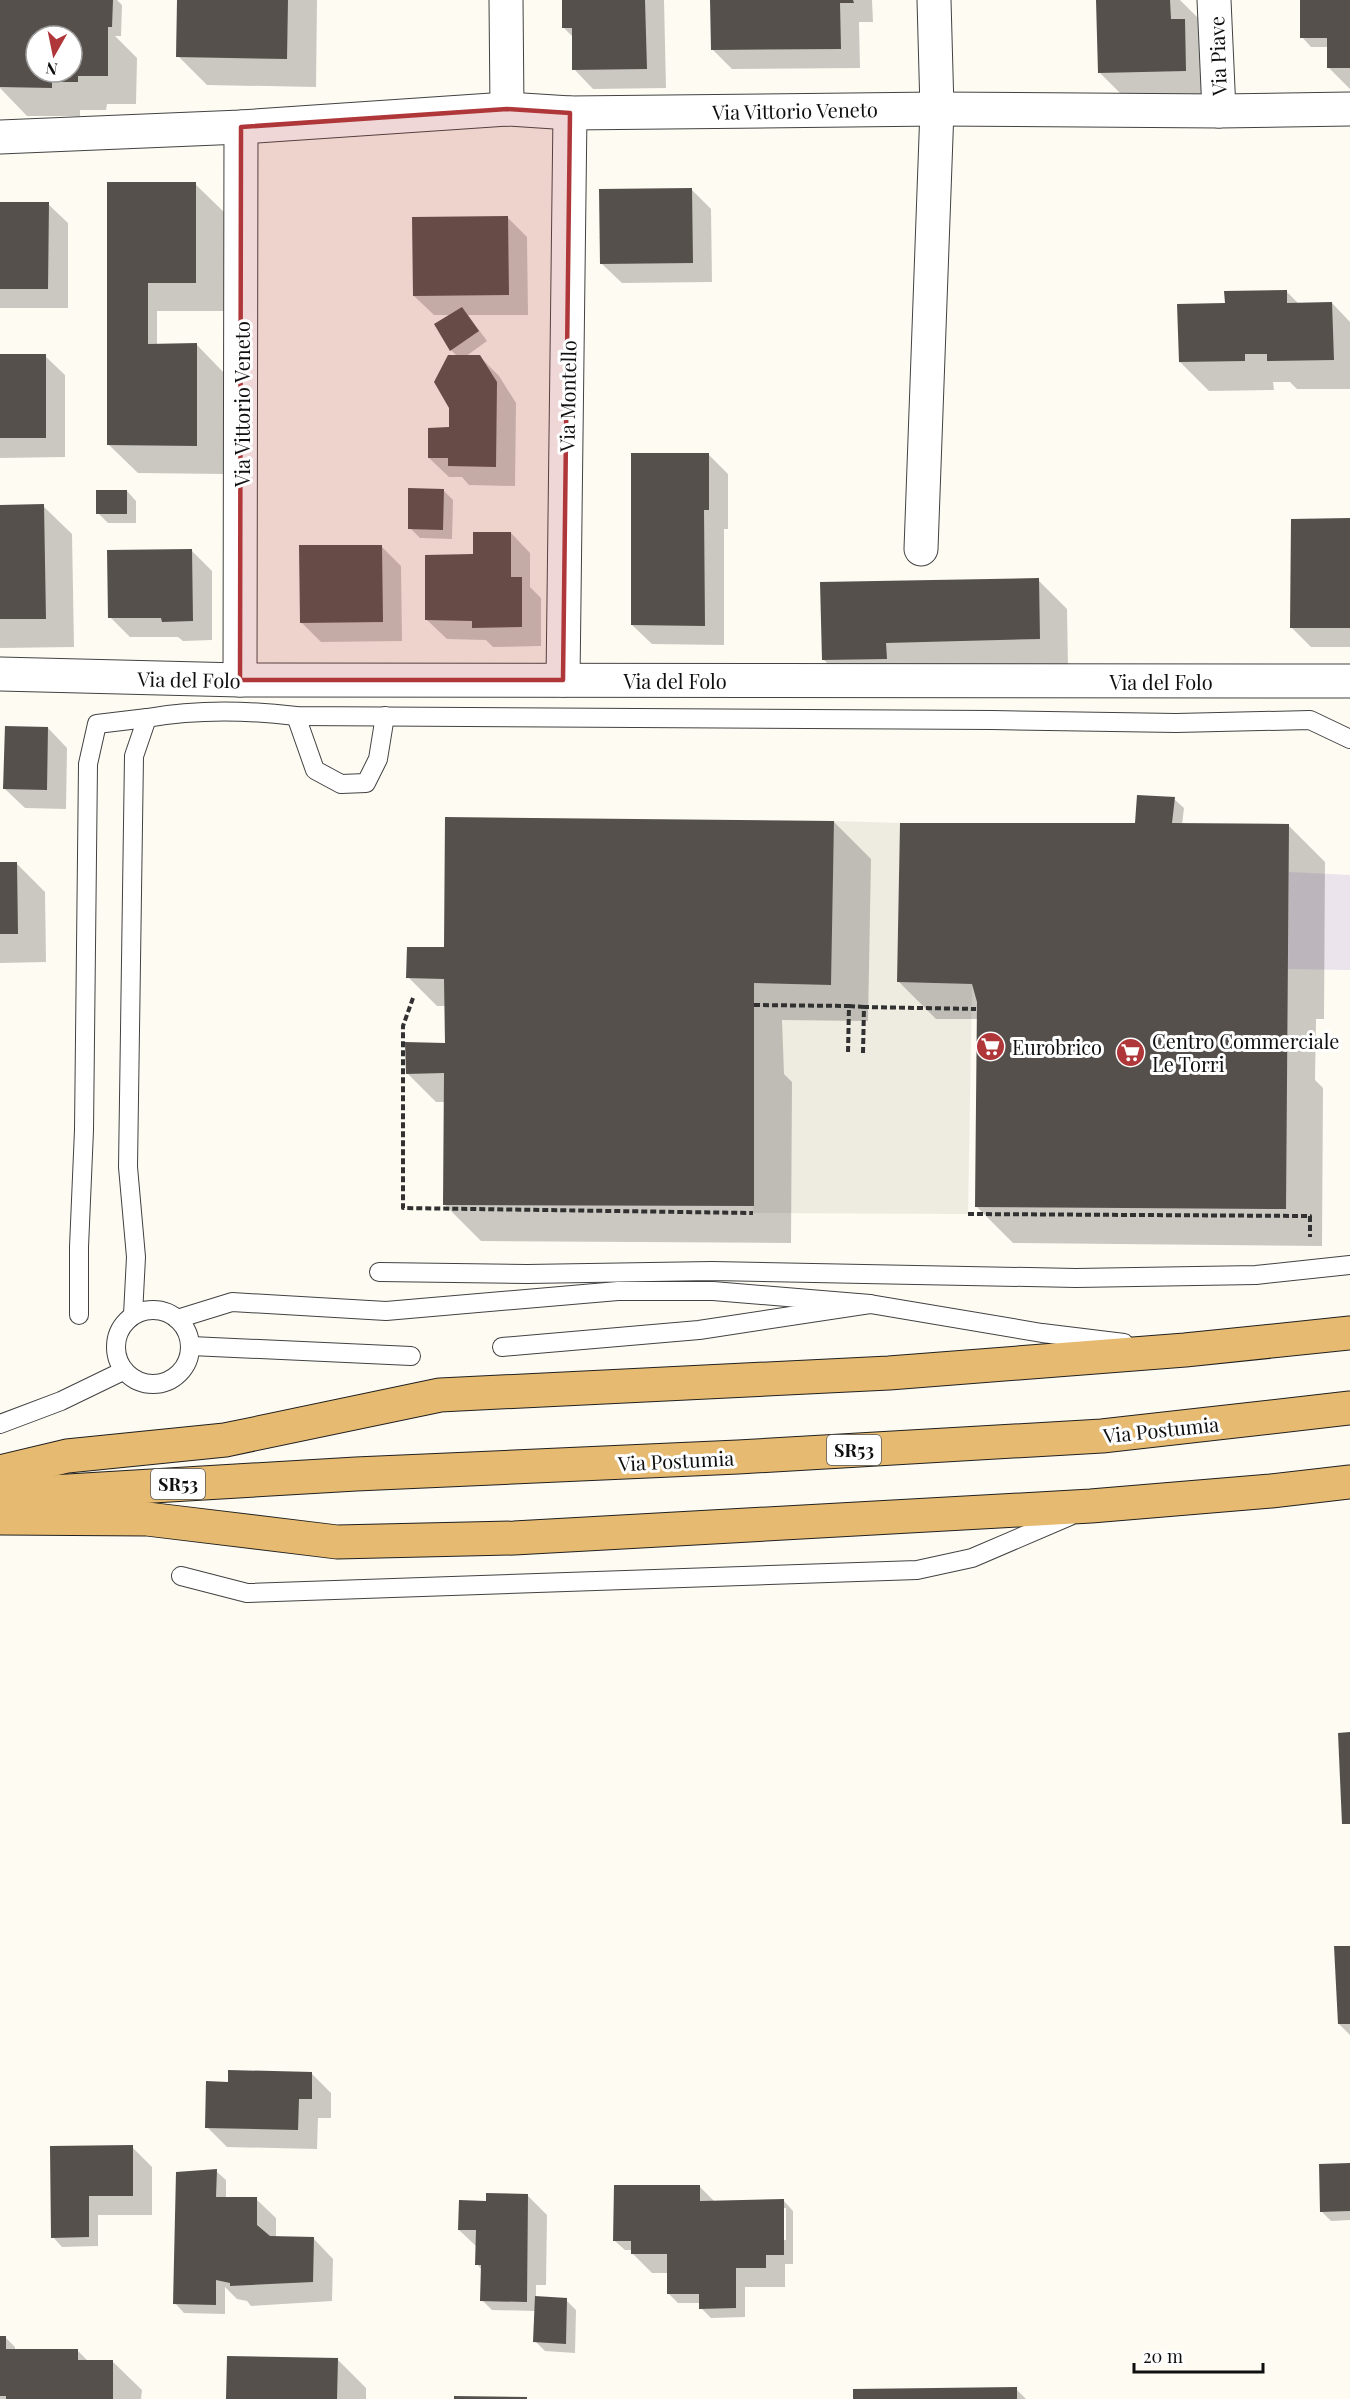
<svg xmlns="http://www.w3.org/2000/svg" width="1350" height="2399" font-family="'Playfair Display',serif">
  <style>
    .industrial { fill: #ebe4ec }
    .plaza { fill: #eeebe1 }
    .shadow { fill: #0003; fill-rule: evenodd }
    .building { fill: #56504c; fill-rule: evenodd }
    .lines { fill: none; stroke-linecap: round; stroke-linejoin: round }
    .service-casing { stroke: #424242; stroke-width: 20 }
    .minor-casing { stroke: #424242; stroke-width: 35 }
    .trunk-casing { stroke: #202020; stroke-width: 35 }
    .path { stroke: #313131; stroke-width: 4; stroke-dasharray: 6 3; stroke-linecap: butt }
    .service { stroke: #fff; stroke-width: 18 }
    .minor { stroke: #fff; stroke-width: 33 }
    .trunk { stroke: #e6ba70; stroke-width: 33 }
    .marked { fill: #af3739; fill-opacity: 0.2; stroke: #af3739; stroke-width: 4.5; stroke-linejoin: round }
    .labels { text-anchor: middle; dominant-baseline: central; stroke-width: 6; stroke-linejoin: round; paint-order: stroke }
    .shield { fill: #fff; stroke: #575757; stroke-width: 1.5 }
    .shield-label { font-size: 18px; font-weight: bold; fill: #0f0f0f }
    .street-label { font-size: 20px; fill: #0f0f0f; stroke: #fff }
    .poi-label { font-size: 20px; fill: #0f0f0f; stroke: #fff; text-anchor: start }
  </style>
  <rect width="100%" height="100%" fill="#fdfbf2"/>
  <path class="industrial" d="M1289 872 1350 875V970L1288 969Z"/>
  <path class="plaza" d="M834 821 900 823 897 982 972 984 968 1214 753 1213 754 983 831 985Z"/>
  <g class="shadow">
    <path d="M0 0H117L122 5 121 36H115L137 58 136 104H107L106 110H80V116H27L0 88ZM36 36H72V72H36Z"/>
    <path d="M179 0H317L316 87 207 85 178 56Z"/>
    <path d="M564 0H664L666 88 593 89 574 69 573 37 564 28Z"/>
    <path d="M712 0H872L873 22H859L860 68 732 69 712 49Z"/>
    <path d="M1097 0H1180L1198 18 1199 36 1213 50 1214 99 1128 101 1099 72Z"/>
    <path d="M1301 0H1350V89L1329 68V47H1311L1302 37Z"/>
    <path d="M109 183 195 184 224 212V311H157V345H197L225 374V474L138 473 109 445Z"/>
    <path d="M692 190 711 209 712 282 622 283 602 264Z"/>
    <path d="M0 204H48L68 223V308H0Z"/>
    <path d="M508 218 527 237 528 315H468L487 341 465 357 479 356 499 376 516 403 515 486 469 485 462 477H449L429 458 450 429 458 357 451 350 452 315H434L414 296Z"/>
    <path d="M1286 291 1299 304 1332 303 1350 322V389H1297L1290 382H1273L1274 390 1209 391 1180 362Z"/>
    <path d="M0 356H45L65 375V457L0 458Z"/>
    <path d="M708 454 728 474V529H724V645L652 644 632 625Z"/>
    <path d="M127 491 136 501V523H108L98 513Z"/>
    <path d="M444 491 453 500 452 539 420 538 410 528Z"/>
    <path d="M0 506H43L72 534 74 647 0 648Z"/>
    <path d="M1350 520V647H1311L1292 628Z"/>
    <path d="M511 533 530 553V587L541 598V646L493 647 486 640 447 639 427 620 474 555Z"/>
    <path d="M381 546 401 566 402 641 321 642 301 622Z"/>
    <path d="M192 551 212 571V640L183 641 178 637H130L110 617Z"/>
    <path d="M1038 580 1067 609 1068 668 852 688 823 659Z"/>
    <path d="M48 728 67 748 66 809 25 808 5 789Z"/>
    <path d="M1174 799 1184 808 1182 825H1288L1325 862 1324 1019H1316L1315 1080 1323 1088 1322 1246 1013 1243 976 1206 978 1019H936L899 982 1139 825Z"/>
    <path d="M834 822 871 859 868 1021 782 1020 784 1074 792 1082 791 1243 481 1241 444 1204 445 1102H436L407 1073 446 1044V1006H437L408 977 446 948Z"/>
    <path d="M0 863H16L45 892 46 962 0 963Z"/>
    <path d="M1350 1947V2035L1339 2024Z"/>
    <path d="M311 2073 331 2093V2118H318L317 2149 227 2147 207 2127 230 2083Z"/>
    <path d="M132 2147 152 2167V2215H98V2246L62 2247 53 2237Z"/>
    <path d="M1350 2165V2220L1331 2221 1321 2211Z"/>
    <path d="M216 2171 226 2180V2199H256L276 2218V2237L314 2239 333 2259 332 2301 251 2306 247 2301 237 2299 225 2287V2314L184 2313 175 2303Z"/>
    <path d="M699 2186 716 2203 784 2201 793 2211V2264H785V2287H745V2317L711 2318 701 2308V2303H678L668 2293V2273H652L633 2254V2250H625L615 2241ZM783 2208H786V2240H783Z"/>
    <path d="M527 2195 547 2215 546 2285H536V2298L566 2300 576 2310 575 2353 545 2351 535 2341 536 2311 492 2310 482 2300V2270L477 2264V2247L459 2230 487 2202Z"/>
    <path d="M5 2337 15 2347V2350L78 2351 88 2361 113 2362 142 2390 141 2399H0V2338Z"/>
    <path d="M337 2359 366 2388V2399H228Z"/>
    <path d="M1016 2389 1026 2399H855Z"/>
  </g>
  <g class="building">
    <path d="M0 0H113L112 27H108V76H78V82H52V88L0 87ZM36 36H72V72H36Z"/>
    <path d="M177 0H288L287 59 176 57Z"/>
    <path d="M562 0H645L647 69 572 70V28H562Z"/>
    <path d="M710 0H853L854 3H840L841 49 711 50Z"/>
    <path d="M1096 0H1170L1171 19H1185L1186 71 1098 73Z"/>
    <path d="M1300 0H1350V68H1327V38H1300Z"/>
    <path d="M107 182H196V283H148V344L197 343V446L107 445Z"/>
    <path d="M692 188 693 263 600 264 599 189Z"/>
    <path d="M0 202H49L48 289H0Z"/>
    <path d="M508 216 509 295 413 296 412 217Z"/>
    <path d="M1287 290V303L1332 302 1334 360 1267 361V354H1245V361L1179 362 1177 304 1225 303 1224 291Z"/>
    <path d="M462 307 479 331 450 351 434 324Z"/>
    <rect x="0" y="354" width="46" height="84"/>
    <path d="M448 355H480L497 382 496 467 448 466V458H428V428L449 427V408L434 382Z"/>
    <path d="M631 453H709V510H704L705 626 631 625Z"/>
    <path d="M408 488 444 489 443 530 408 529Z"/>
    <rect x="96" y="490" width="31" height="24"/>
    <path d="M44 504 46 619H0V505Z"/>
    <path d="M1350 518V628H1290L1291 519Z"/>
    <path d="M473 532H511V577H522V627L472 628V621L425 620V555L473 554Z"/>
    <path d="M299 545H382L383 622 300 623Z"/>
    <path d="M192 549 193 621 162 622 161 618H108L107 550Z"/>
    <path d="M1039 578 1040 639 886 643 887 659 822 660 820 582Z"/>
    <path d="M5 726 48 727 47 790 3 789Z"/>
    <path d="M1137 795 1175 797 1172 823 1289 824 1286 1209 975 1207 977 1002 972 984 897 982 900 823H1135Z"/>
    <path d="M445 817 834 821 831 985 754 983V1206L443 1205 444 1073 406 1074 405 1042 445 1043 444 979 406 978 407 947H444Z"/>
    <path d="M0 862H17L18 934H0Z"/>
    <path d="M1350 1732V1824H1342L1338 1733Z"/>
    <path d="M1334 1946H1350V2024H1338Z"/>
    <path d="M228 2070 312 2072V2099H299L298 2130 205 2128 206 2081 228 2082Z"/>
    <path d="M133 2145V2196H89V2237L51 2238 50 2146Z"/>
    <path d="M1350 2163V2211L1320 2212 1319 2164Z"/>
    <path d="M217 2169 216 2197H257V2225L270 2236 314 2237 313 2282 230 2286V2283L216 2280V2305L173 2304 176 2172Z"/>
    <path d="M614 2185H700V2201L784 2199V2255H766V2268H736V2308L699 2309V2294H667V2254H631V2241H613Z"/>
    <path d="M486 2193 528 2194 527 2302 480 2301 481 2265H475L476 2230H458L459 2200 486 2201Z"/>
    <path d="M535 2296 567 2298 566 2344 533 2342Z"/>
    <path d="M0 2336H6V2349H78V2360H113V2399H6V2396H0Z"/>
    <path d="M227 2356 338 2358 337 2399H226Z"/>
    <path d="M1017 2387V2399H853V2389Z"/>
    <path d="M454 2396 527 2397V2399H454Z"/>
  </g>
  <g class="lines">
    <defs>
      <g id="service">
        <path d="M296 716 315 770 341 784 366 783 378 759 385 716"/>
        <path d="M379 1272 527 1274 712 1271 1076 1278 1256 1275 1350 1265"/>
        <circle cx="153" cy="1347" r="37"/>
        <path d="M79 1315V1247L84 1130 88 764 97 724 147 718"/>
        <path d="M133 1315 136 1257 128 1167 134 756 147 718C197 709 246 710 296 716L992 720 1176 723 1310 720 1350 739"/>
        <path d="M177 1319 232 1302 386 1311 618 1291H713L870 1304"/>
        <path d="M191 1346 411 1356"/>
        <path d="M502 1347 699 1330 870 1304 1042 1333 1124 1343"/>
        <path d="M0 1424 61 1401 123 1371"/>
        <path d="M181 1576 247 1593 917 1570 972 1558 1070 1516"/>
      </g>
      <g id="minor">
        <path d="M506 0 507 109"/>
        <path d="M1214 0 1219 111"/>
        <path d="M0 137 241 127 507 109 570 113 937 109 1219 111 1350 109"/>
        <path d="M921 549 937 109 934 0"/>
        <path d="M0 674 240 680 1350 681"/>
        <path d="M240 680 241 127"/>
        <path d="M563 680 570 113"/>
      </g>
      <g id="trunk">
        <path d="M0 1472 67 1456 225 1440 440 1395 889 1373 1185 1350 1350 1333"/>
        <path d="M0 1495 356 1474 738 1457 1102 1436 1350 1408"/>
        <path d="M0 1518 147 1519 337 1542 514 1538 1091 1506 1271 1491 1350 1482"/>
      </g>
    </defs>
    <use href="#service" class="service-casing"/>
    <use href="#minor" class="minor-casing"/>
    <use href="#trunk" class="trunk-casing"/>
    <g class="path">
      <path d="M413 998 403 1026V1208L753 1213"/>
      <path d="M754 1005 849 1006 848 1053"/>
      <path d="M849 1006 864 1007"/>
      <path d="M863 1053 864 1007 976 1009"/>
      <path d="M968 1214 1310 1216V1237"/>
    </g>
    <use href="#service" class="service"/>
    <use href="#minor" class="minor"/>
    <use href="#trunk" class="trunk"/>
  </g>
  <path class="marked" d="M507 109 570 113 563 680H240L241 127Z"/>
  <defs>
    <symbol id="supermarket-disc" viewBox="-11 -11 22 22"><circle r="9.5" fill="#af3739" stroke="#fff"/><path d="M-6-5.5h2.5l.6 2H6L4.5 2H-2.5L-4.4-4H-6ZM-1.5 3.2a1.3 1.3 0 1 0 .1 0ZM3 3.2a1.3 1.3 0 1 0 .1 0Z" fill="#fff"/></symbol>
  </defs>
  <g fill-rule="evenodd">
    <use href="#supermarket-disc" x="974" y="1030" width="33" height="33"/>
    <use href="#supermarket-disc" x="1114" y="1036" width="33" height="33"/>
  </g>
  <g class="labels">
    <g class="shield">
      <rect x="827" y="1435" width="54" height="30" rx="4.5"/>
      <rect x="151" y="1469" width="54" height="30" rx="4.5"/>
    </g>
    <g class="shield-label">
      <text x="854" y="1450">SR53</text>
      <text x="178" y="1484">SR53</text>
    </g>
    <g class="street-label">
      <text transform="translate(1217 56) rotate(-92)">Via Piave</text>
      <text transform="translate(795 110) rotate(-1)">Via Vittorio Veneto</text>
      <text transform="translate(567 396) rotate(-89)">Via Montello</text>
      <text transform="translate(241 404) rotate(-90)">Via Vittorio Veneto</text>
      <text transform="translate(189 679) rotate(1)">Via del Folo</text>
      <text x="675" y="680">Via del Folo</text>
      <text x="1161" y="681">Via del Folo</text>
      <text transform="translate(1161 1429) rotate(-6)">Via Postumia</text>
      <text transform="translate(676 1460) rotate(-3)">Via Postumia</text>
    </g>
    <g class="poi-label">
      <text x="1152" y="1040">Centro Commerciale<tspan x="1152" dy="23">Le Torri</tspan></text>
      <text x="1012" y="1046">Eurobrico</text>
    </g>
  </g>
  <g transform="translate(54 54) rotate(189)"><circle r="28" fill="#ffffff" stroke="#9f9f9f" stroke-width="1.5"/>
  <path d="M0-4.5L10 22L0 15L-10 22Z" fill="#af3739"/>
  <text y="-9" font-size="16" font-weight="bold" text-anchor="middle" fill="#0f0f0f">N</text>
  </g>
  <path d="M1134 2363v9h129v-9" fill="none" stroke="#0f0f0f" stroke-width="3"/>
  <text x="1143" y="2363" font-size="18" fill="#0f0f0f" stroke="#ffffff" stroke-width="4.5" paint-order="stroke">20 m</text>
</svg>
